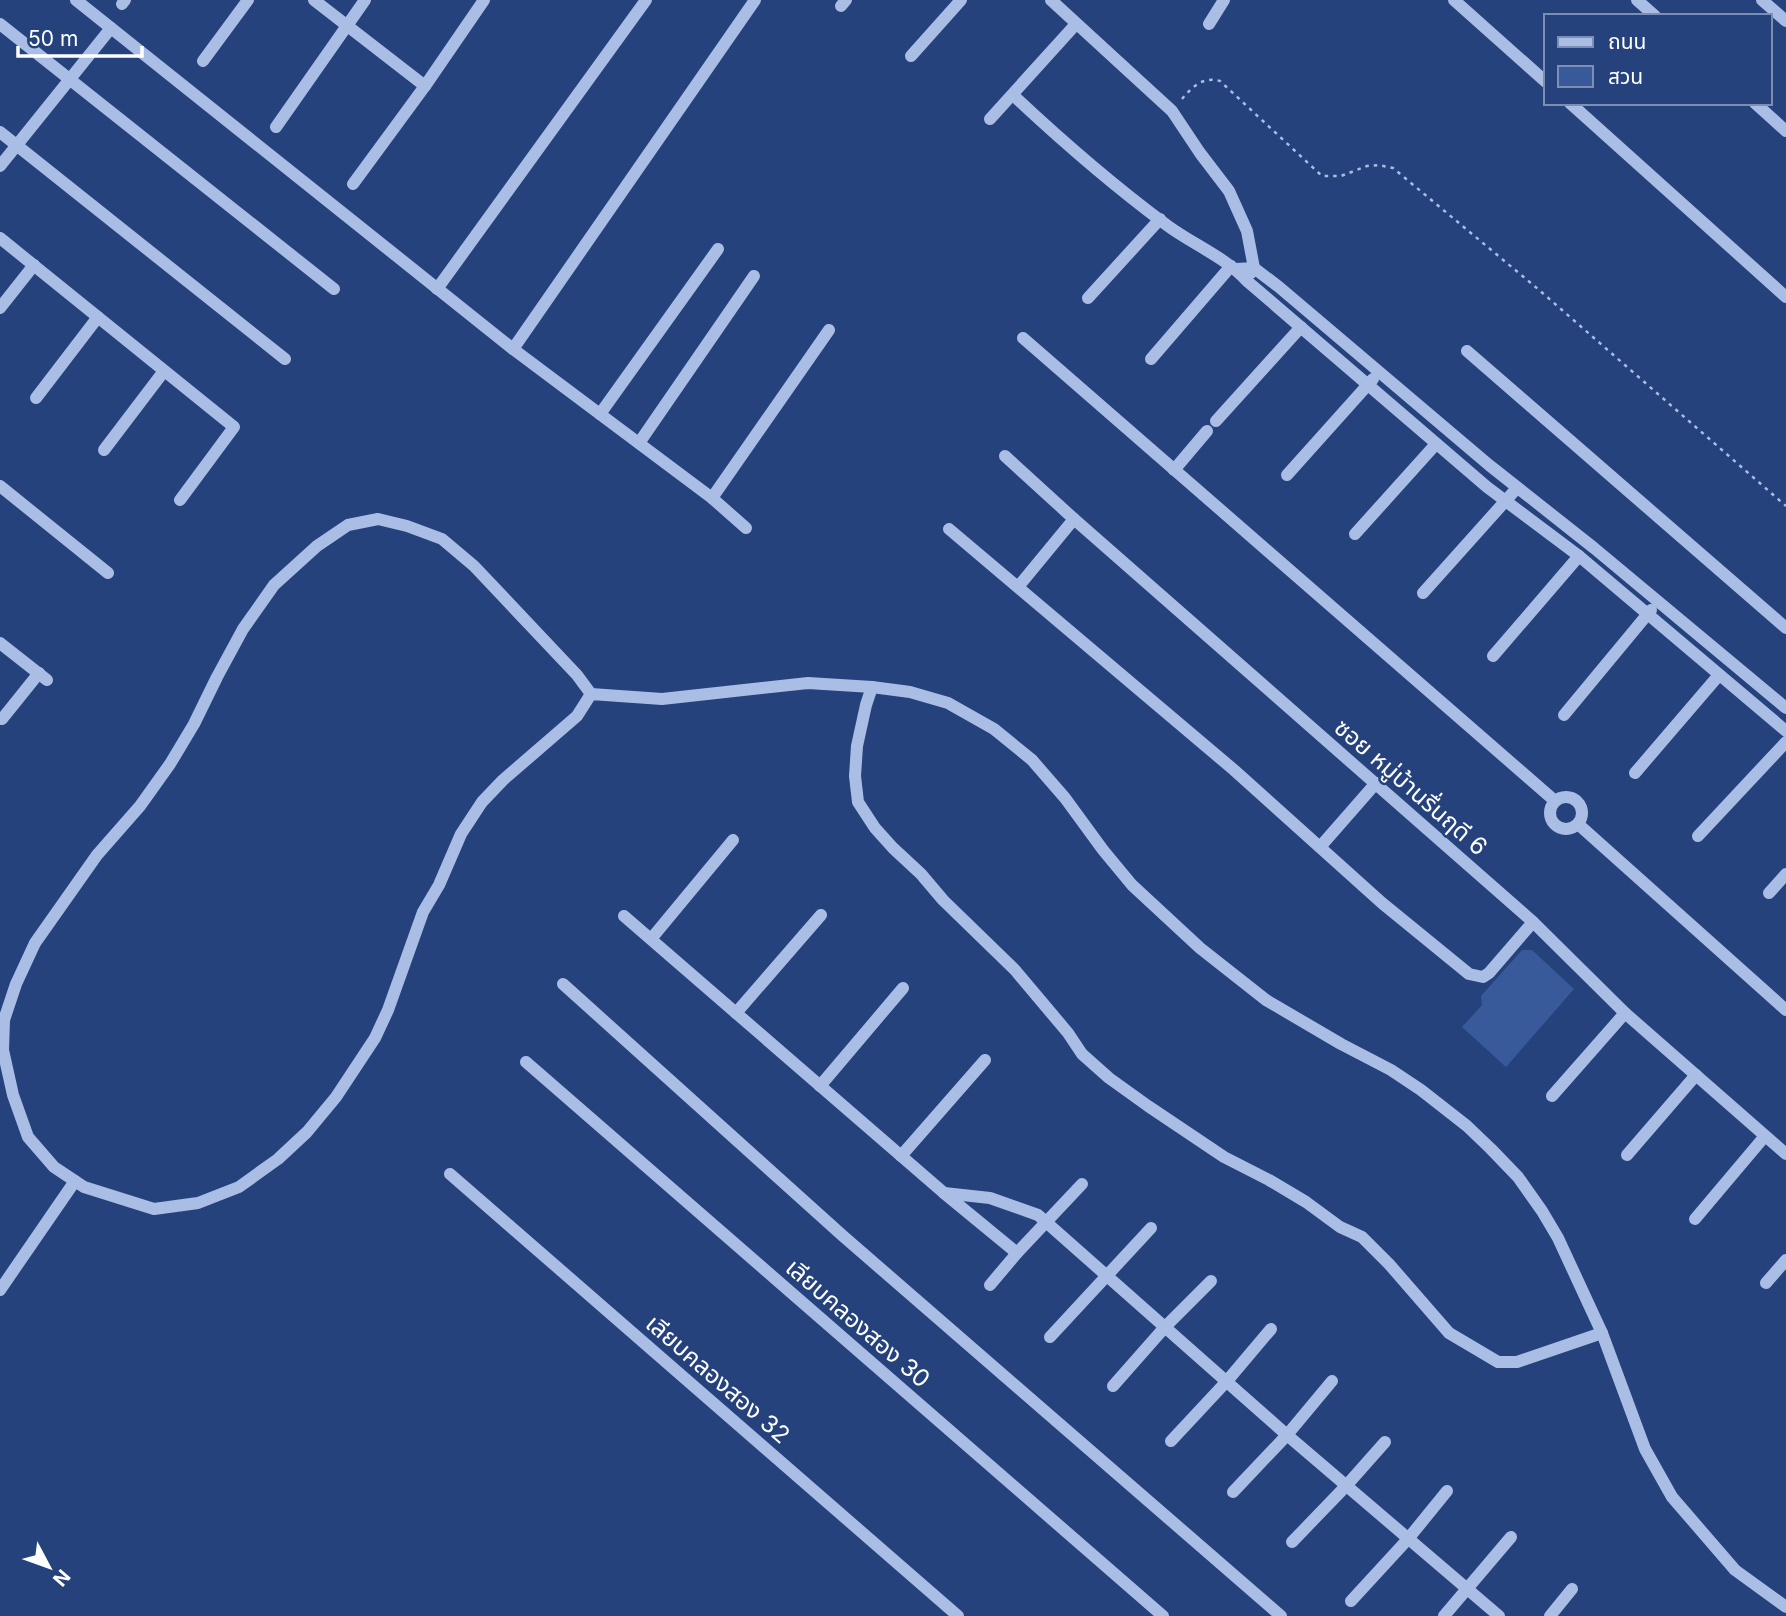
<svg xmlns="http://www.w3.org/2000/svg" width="1786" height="1616" font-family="Inter,'Noto Sans Thai',sans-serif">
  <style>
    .green { fill: #385a9a }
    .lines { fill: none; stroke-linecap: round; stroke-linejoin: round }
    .path { stroke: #aabee5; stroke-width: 2.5; stroke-dasharray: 3.5 5; stroke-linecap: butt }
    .minor { stroke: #aabee5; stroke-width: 12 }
    .labels { text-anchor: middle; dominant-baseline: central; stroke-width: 5; stroke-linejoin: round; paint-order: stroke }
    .street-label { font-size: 24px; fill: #fff; stroke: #25427d }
  </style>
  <rect width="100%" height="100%" fill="#25427d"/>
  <path class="green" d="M1522 950H1532L1574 989 1506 1067 1462 1027 1482 1005 1481 996Z"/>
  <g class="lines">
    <path class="path" d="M1182 99C1192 87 1203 76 1220 81L1322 176H1341L1367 166 1379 165 1393 168 1538 289 1786 506"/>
    <g class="minor">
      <path d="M76 0 513 349 712 498 746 528"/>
      <path d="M314 0 425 86"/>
      <path d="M1051 0 1172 111 1200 153 1229 191 1247 231 1254 268 1251 273"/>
      <path d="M1454 0 1546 82"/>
      <path d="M1637 0 1655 16"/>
      <path d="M1762 0 1786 21"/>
      <path d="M122 4 125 0"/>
      <path d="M841 6 846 0"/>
      <path d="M0 24 334 289"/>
      <path d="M1209 24 1224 0"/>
      <path d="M911 56 961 0"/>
      <path d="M203 61 248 0"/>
      <path d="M1013 95C1062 141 1114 186 1168 226 1194 245 1225 257 1247 281L1487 487 1579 556 1786 731"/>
      <path d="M1570 103 1786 297"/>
      <path d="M1755 103 1786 131"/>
      <path d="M990 119 1076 24"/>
      <path d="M276 127 365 0"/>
      <path d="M0 132 285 359"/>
      <path d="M0 166 111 28"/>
      <path d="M353 184 425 86 484 0"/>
      <path d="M0 238 234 427 180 500"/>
      <path d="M1236 269 1254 268 1279 287 1489 465 1594 548 1786 708"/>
      <path d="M437 289 646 0"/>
      <path d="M1088 298 1160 219"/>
      <path d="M0 308 34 265"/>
      <path d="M1023 338 1555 801"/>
      <path d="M513 349 755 0"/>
      <path d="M1467 351 1786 628"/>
      <path d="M1151 359 1231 266"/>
      <path d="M36 398 98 317"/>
      <path d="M600 414 718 249"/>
      <path d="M1216 421 1301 327"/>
      <path d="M639 443 754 276"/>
      <path d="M104 450 164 371"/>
      <path d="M1005 456 1074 519 1533 922 1625 1013 1786 1154"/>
      <path d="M1174 470 1207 431"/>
      <path d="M1287 475 1373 379"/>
      <path d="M0 486 108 573"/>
      <path d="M712 498 829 330"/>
      <path d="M949 529 1234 770 1382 903 1469 974 1483 977 1489 973 1533 922"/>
      <path d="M1355 534 1436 444"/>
      <path d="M1018 587 1074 519"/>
      <path d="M1423 593 1517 488"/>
      <path d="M0 643 47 680"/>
      <path d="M1493 656 1579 556"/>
      <path d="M872 687 866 705 857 746 855 776 858 802 875 828 893 848 921 874 943 900 1015 970 1068 1033 1082 1054 1109 1078 1148 1106 1224 1157 1269 1180 1306 1202 1340 1227 1362 1237 1389 1264 1449 1333 1498 1362H1517L1602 1333"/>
      <path d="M591 694 577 716 503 780 482 802 461 834 439 885 423 912 388 1010 375 1038 336 1097 307 1132 278 1159 239 1187 198 1203 154 1209 84 1187 54 1167 28 1137 13 1095 3 1050 4 1020 16 984 35 943 97 855 140 806 170 764 194 724 217 677 243 629 274 585 317 546 348 525 378 519 407 526 442 539 474 566 577 675 591 694 662 699 808 683 872 687 910 692 948 703 994 729 1032 760 1065 798 1103 850 1132 885 1200 948 1266 1000 1341 1044 1391 1070 1421 1090 1467 1126 1491 1149 1518 1177 1542 1211 1558 1238 1602 1333 1645 1449 1672 1497 1735 1570 1786 1607"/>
      <path d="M1564 715 1651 610"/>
      <path d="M2 719 39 673"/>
      <path d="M1635 773 1719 675"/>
      <circle cx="1566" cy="813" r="16"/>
      <path d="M1578 824 1786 1010"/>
      <path d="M1698 836 1786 742"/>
      <path d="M1320 847 1376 783"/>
      <path d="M1769 893 1786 874"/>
      <path d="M624 916 944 1193 990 1198 1038 1215 1287 1435 1499 1616"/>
      <path d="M651 939 733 840"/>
      <path d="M563 984 843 1236 1281 1616"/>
      <path d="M736 1013 821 915"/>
      <path d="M526 1062 1163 1616"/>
      <path d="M820 1086 903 988"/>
      <path d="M1552 1096 1625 1013"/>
      <path d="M1627 1155 1696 1075"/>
      <path d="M901 1156 985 1060"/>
      <path d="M450 1174 958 1616"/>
      <path d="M944 1193 1017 1253 1082 1184"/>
      <path d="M1695 1219 1765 1136"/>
      <path d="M1766 1283 1786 1260"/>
      <path d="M990 1285 1017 1253"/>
      <path d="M0 1290 75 1181"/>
      <path d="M1050 1337 1151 1228"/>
      <path d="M1113 1386 1165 1327 1211 1281"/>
      <path d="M1171 1441 1227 1381 1271 1329"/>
      <path d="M1233 1492 1287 1435 1332 1381"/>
      <path d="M1292 1542 1346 1486 1385 1442"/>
      <path d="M1351 1601 1408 1539 1447 1491"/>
      <path d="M1444 1616 1511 1537"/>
      <path d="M1550 1616 1572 1589"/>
    </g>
  </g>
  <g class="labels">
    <g class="street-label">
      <text transform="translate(1411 787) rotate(41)">ซอย หมู่บ้านรื่นฤดี 6</text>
      <text transform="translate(858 1323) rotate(41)">เลียบคลองสอง 30</text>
      <text transform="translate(718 1379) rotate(41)">เลียบคลองสอง 32</text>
    </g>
  </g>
  <rect x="1544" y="14" width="228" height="91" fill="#25427d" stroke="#7c8eb1" stroke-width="2"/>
  <rect x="1558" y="37" width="35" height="10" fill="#aabee5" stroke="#7c8eb1" stroke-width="2"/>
  <text x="1608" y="49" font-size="21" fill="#ffffff">ถนน</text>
  <rect x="1558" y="66" width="35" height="21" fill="#385a9a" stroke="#7c8eb1" stroke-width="2"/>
  <text x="1608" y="84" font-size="21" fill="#ffffff">สวน</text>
  <g transform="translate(49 1567) rotate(131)" stroke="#25427d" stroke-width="5" paint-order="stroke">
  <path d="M0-5L12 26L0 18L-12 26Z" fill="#ffffff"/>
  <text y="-10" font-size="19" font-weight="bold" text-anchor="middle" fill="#ffffff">N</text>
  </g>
  <path d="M18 46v10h124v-10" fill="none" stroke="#ffffff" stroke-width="3.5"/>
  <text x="28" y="46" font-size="21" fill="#ffffff" stroke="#25427d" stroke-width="5" paint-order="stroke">50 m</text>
</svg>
